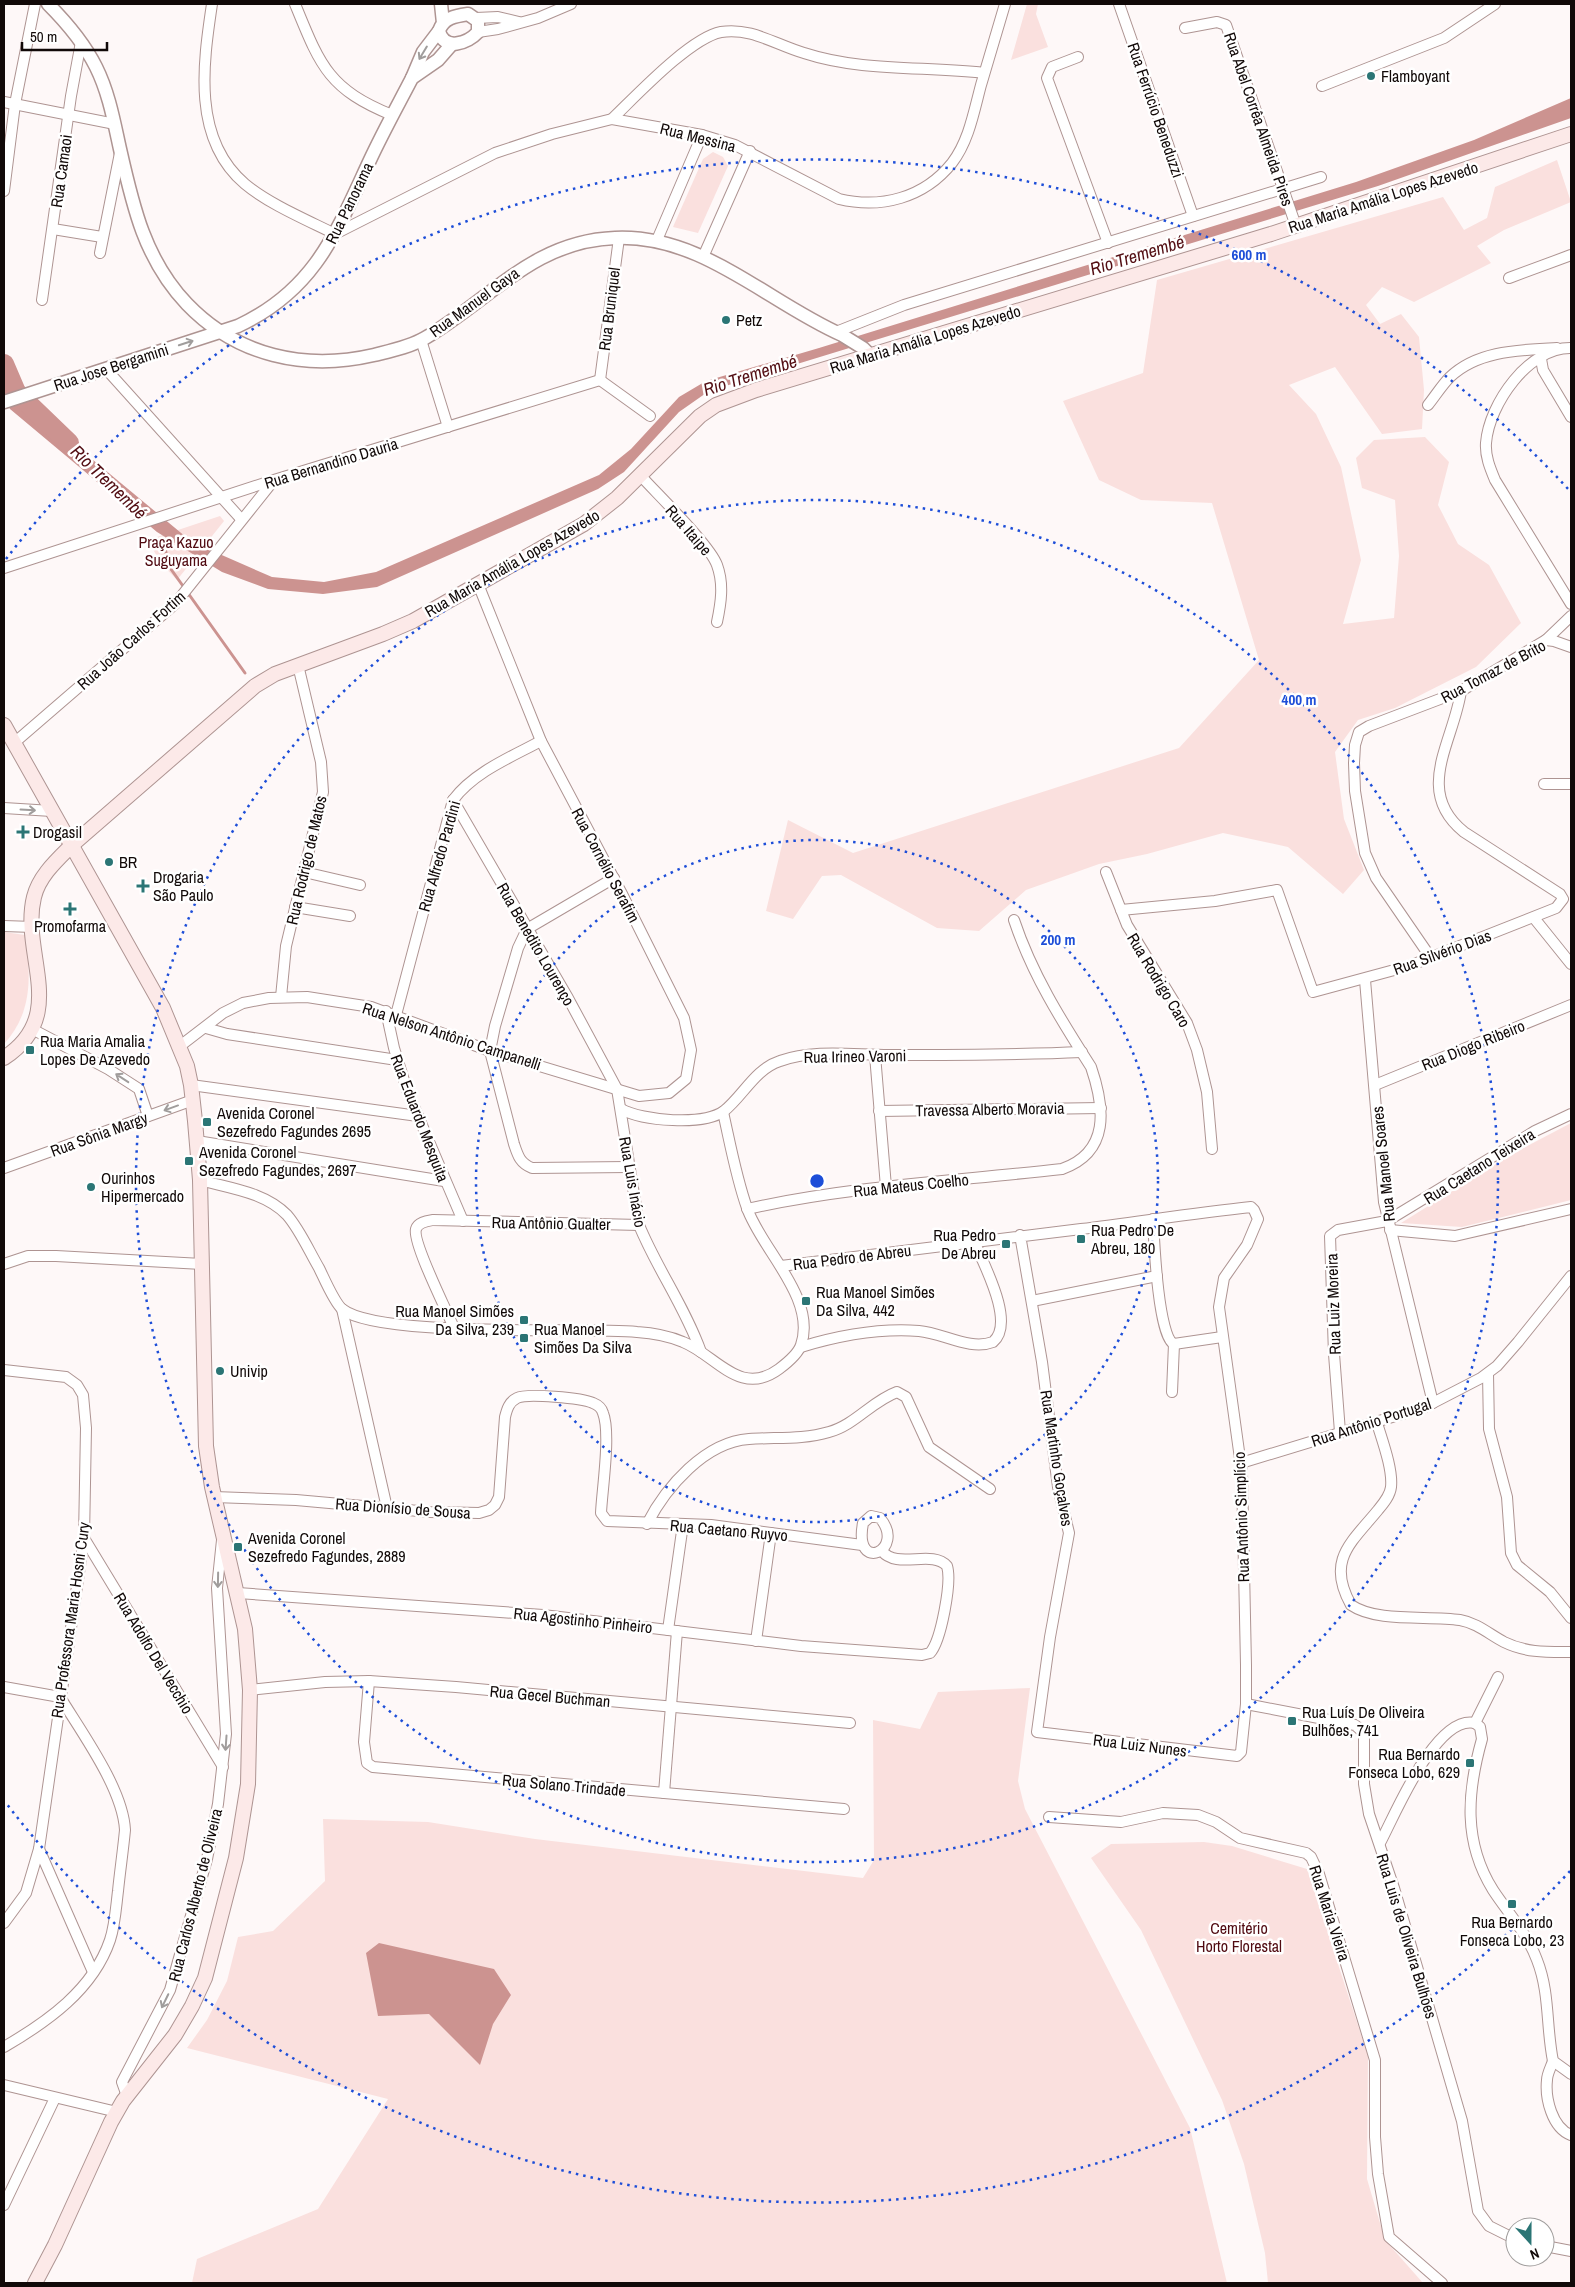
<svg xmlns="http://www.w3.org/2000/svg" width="1575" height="2287" font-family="'Archivo Narrow',sans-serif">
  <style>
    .green { fill: #fae0de }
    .water { fill: #cc9390 }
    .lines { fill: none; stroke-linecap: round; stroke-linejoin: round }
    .stream { stroke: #cc9390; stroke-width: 3 }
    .river { stroke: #cc9390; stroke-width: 20 }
    .minor-casing { stroke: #ae9492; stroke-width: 12 }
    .tertiary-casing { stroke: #ae9492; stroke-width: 15 }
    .secondary-casing { stroke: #ae9492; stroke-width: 16 }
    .minor { stroke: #fff; stroke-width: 10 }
    .tertiary { stroke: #fff; stroke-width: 12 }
    .secondary { stroke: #fce9e8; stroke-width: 14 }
    .oneway { stroke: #a09d9c }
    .ring { fill: none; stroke: #1d4ed8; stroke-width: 2.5; stroke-dasharray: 2.5 5 }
    .poi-dot { fill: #2b7575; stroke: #fff; stroke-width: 2 }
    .labels { text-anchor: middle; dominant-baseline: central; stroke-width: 5; stroke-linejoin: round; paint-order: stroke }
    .poi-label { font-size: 16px; fill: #110908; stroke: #fff; text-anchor: start }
    .street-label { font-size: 16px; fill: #110908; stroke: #fff }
    .park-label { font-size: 16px; fill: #500a11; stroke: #fff }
    .water-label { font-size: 18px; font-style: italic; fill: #530e13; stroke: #fff }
    .centre { fill: #1d4ed8; stroke: #fff; stroke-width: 2.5 }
    .ring-label { font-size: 15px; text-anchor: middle; font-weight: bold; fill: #1d4ed8; stroke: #fff; stroke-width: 5; stroke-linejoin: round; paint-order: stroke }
  </style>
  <rect width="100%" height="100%" fill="#fef8f8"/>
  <g class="green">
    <path d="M1027 4H1038L1036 14 1048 47 1011 60Z"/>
    <path d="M713 152 723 157 728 166 698 233 673 227 703 159Z"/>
    <path d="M1557 160 1571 202 1504 230 1477 246 1491 263 1414 302 1382 287 1366 305 1380 324 1401 314 1419 337 1424 390 1422 429 1382 434 1335 367 1289 385 1316 414 1341 467 1361 560 1343 624 1394 618 1399 556 1395 500 1362 488 1356 458 1374 440 1425 437 1449 462 1438 505 1458 544 1489 565 1521 623 1476 667 1395 708 1358 720 1335 752 1344 819 1364 870 1343 894 1288 847 1223 833 1147 854 1099 864 1026 890 979 931 937 928 841 875 822 876 793 919 766 911 788 820 853 853 1179 748 1259 660 1212 503 1141 500 1099 480 1063 401 1143 373 1157 280 1443 197 1464 230 1487 218 1495 187Z"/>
    <path d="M220 516 224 521 177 580 160 562 148 540Z"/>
    <path d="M4 932 25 935C31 976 33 1012 4 1044Z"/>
    <path d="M1571 1123V1200L1462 1227 1401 1223 1512 1154Z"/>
    <path d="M1030 1688 1018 1781 1025 1809 1190 2128 1227 2283H192L197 2259 318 2209 388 2099 187 2048 207 2020 227 1981 238 1937 273 1931 325 1881 323 1819 428 1822 535 1839 863 1878 874 1860 873 1720 920 1729 938 1692Z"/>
    <path d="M1204 1842 1232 1846 1307 1869 1368 2056 1367 2179 1385 2240 1423 2283H1268L1265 2253 1244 2164 1222 2100 1141 1930 1091 1858 1111 1844Z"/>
  </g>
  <g class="water">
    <path d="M1571 98V118L1378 186 709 391 679 412 624 472 598 489 377 587 323 594 268 589 222 572 157 532 10 409 4 398V360L27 402 46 421 192 542 272 577 324 582 376 572 599 475 631 449 679 397 706 381 819 348 1356 182 1474 140Z"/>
    <path d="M379 1943 494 1969 511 1995 493 2024 480 2065 429 2014 378 2016 366 1953Z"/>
  </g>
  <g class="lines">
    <path class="stream" d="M167 538 165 547 168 565 245 673"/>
    <path class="river" d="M4 364 16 392 69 443"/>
    <defs>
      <g id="minor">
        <path d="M212 4C203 64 192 139 245 184 269 204 307 220 335 234L495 153 552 134 612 119 702 135 735 145 839 199C881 209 924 198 952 163 969 141 974 111 981 85 989 58 997 31 1005 4"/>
        <path d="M295 4C320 65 328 89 392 115"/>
        <path d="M1119 4 1193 216"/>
        <path d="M476 18 498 17 519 22"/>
        <path d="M1185 28 1217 22 1226 25 1296 226"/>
        <path d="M478 32 498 29 538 18 571 4"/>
        <path d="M1078 57 1052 67 1047 78 1108 243"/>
        <path d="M1322 86 1444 38 1495 4"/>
        <path d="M4 102 115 124"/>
        <path d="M612 119C636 96 690 38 721 32 751 27 776 45 804 53 862 72 925 66 984 73"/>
        <path d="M4 191 15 104 35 4"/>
        <path d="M53 229 102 237"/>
        <path d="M657 240 702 135"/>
        <path d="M100 253 120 153"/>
        <path d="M703 257 750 151"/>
        <path d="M1509 278 1571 255"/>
        <path d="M42 300 71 96 81 42"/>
        <path d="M836 332 904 305 1321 177"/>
        <path d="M421 340 448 427"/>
        <path d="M1571 348C1529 347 1489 404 1486 443 1485 456 1490 468 1495 480L1571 604"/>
        <path d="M1541 359 1543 370 1571 417"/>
        <path d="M106 369 241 519"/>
        <path d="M600 380 619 238"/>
        <path d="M600 380 650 416"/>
        <path d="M1428 405C1436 395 1442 385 1450 377 1478 350 1521 350 1557 348"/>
        <path d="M640 475C657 494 710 545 717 565 724 584 721 603 717 622"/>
        <path d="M4 568 274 480 600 380"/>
        <path d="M1546 640 1571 616"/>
        <path d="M14 743 175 604 274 480"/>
        <path d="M1544 784H1571"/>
        <path d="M453 800 568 998 617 1089 639 1225C657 1269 685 1307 701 1352"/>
        <path d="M4 808 52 811"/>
        <path d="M304 872 360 885"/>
        <path d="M1106 872 1127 925 1187 1023 1197 1050 1207 1092 1212 1149"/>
        <path d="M614 878 527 929 518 948 495 1026 490 1051 514 1144C518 1156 520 1163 532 1168L628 1167"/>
        <path d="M295 907 350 916"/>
        <path d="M1121 910 1215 901 1277 890 1313 992 1409 966 1556 908 1563 899 1560 894 1464 832C1413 791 1454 741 1461 691"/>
        <path d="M1534 918 1571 964"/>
        <path d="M4 926 33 927"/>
        <path d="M1431 958 1376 878 1365 853 1355 791 1354 763 1355 745 1359 732 1369 726 1461 691 1546 640 1554 641 1571 647"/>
        <path d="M1365 980 1384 1202 1433 1403"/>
        <path d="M281 997 286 946 323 792 321 762 298 665"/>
        <path d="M386 1011 394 1048 407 1090 463 1221"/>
        <path d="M396 1015 453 800C474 772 511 757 541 741"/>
        <path d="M206 1028 227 1034 397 1060"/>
        <path d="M32 1029 108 1069 139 1089 148 1116"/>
        <path d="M180 1046 223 1013 243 1003 269 998 307 997 371 1007 490 1051 639 1096 669 1093 686 1079 691 1050 684 1018 621 892 541 741 478 584"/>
        <path d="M875 1055 886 1187"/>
        <path d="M191 1085 418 1116"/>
        <path d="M1375 1085 1571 1005"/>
        <path d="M621 1109C643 1121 703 1126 724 1111 743 1096 755 1069 780 1061 814 1049 853 1055 889 1055 953 1055 1017 1055 1082 1052"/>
        <path d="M879 1111 1101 1108"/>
        <path d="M197 1141 444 1181"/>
        <path d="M4 1168 193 1100"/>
        <path d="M200 1180C229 1188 265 1192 287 1215 300 1230 309 1251 319 1268 324 1278 334 1302 342 1309 378 1338 581 1327 637 1332 653 1333 669 1336 683 1342 716 1355 740 1398 779 1369 787 1363 798 1354 801 1345 817 1298 761 1249 747 1208 736 1177 730 1143 723 1112"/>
        <path d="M747 1209C850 1186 957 1181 1062 1169 1110 1152 1105 1108 1091 1067 1061 1020 1032 974 1014 920"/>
        <path d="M1153 1219C1154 1239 1158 1337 1174 1344L1172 1392"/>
        <path d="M1390 1230 1455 1236 1571 1209"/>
        <path d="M4 1264 28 1256H56L202 1264"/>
        <path d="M781 1266C881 1253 981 1241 1081 1229 1138 1222 1194 1213 1251 1207L1254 1210 1258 1219 1247 1245 1224 1278 1219 1307 1242 1473 1246 1665V1704L1241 1752 1237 1756 1037 1732 1050 1637 1069 1533 1058 1487 1042 1362 1020 1235"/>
        <path d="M1032 1301 1157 1276"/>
        <path d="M342 1309 387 1508"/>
        <path d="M454 1328C447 1311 412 1242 416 1229 418 1222 427 1221 433 1220L639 1225"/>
        <path d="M1174 1344 1222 1337"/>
        <path d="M801 1347C837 1336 880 1328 919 1331 943 1333 970 1351 993 1342 1016 1323 983 1263 974 1241"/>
        <path d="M4 1370 66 1377 77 1385 83 1395 86 1428 84 1538 39 1849 26 1893 4 1923"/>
        <path d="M1488 1374 1489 1429 1507 1497 1511 1553 1517 1565 1550 1592 1571 1618"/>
        <path d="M1377 1423C1382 1440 1393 1469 1391 1487 1390 1496 1383 1504 1378 1510 1351 1543 1326 1560 1351 1605 1377 1623 1429 1615 1460 1620 1477 1623 1489 1634 1504 1642 1526 1653 1548 1652 1571 1652"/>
        <path d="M1340 1432 1334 1354 1330 1236 1338 1230 1387 1221 1535 1131 1571 1114"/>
        <path d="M1241 1463 1425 1407 1481 1378 1497 1366 1518 1342 1571 1276"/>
        <path d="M214 1497 296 1500 430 1512 479 1513 489 1510 495 1505 499 1497 505 1417C507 1409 509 1402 517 1398 527 1393 582 1398 593 1403 598 1405 602 1409 603 1413 611 1433 602 1490 601 1513L607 1521 711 1525 862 1545"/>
        <path d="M871 1516 880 1518C907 1550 853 1575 863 1523Z"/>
        <path d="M647 1524C666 1487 705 1442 749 1439 776 1437 802 1440 829 1432 855 1425 872 1401 897 1392L906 1397 929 1447 990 1489"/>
        <path d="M84 1538 223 1767"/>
        <path d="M238 1593 543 1615 801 1646 922 1655 930 1653C941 1641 952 1582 947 1566 932 1549 897 1570 882 1551"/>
        <path d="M668 1630 683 1524"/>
        <path d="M756 1641 771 1533"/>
        <path d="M369 1681 364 1742 367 1763 373 1767 844 1809"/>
        <path d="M4 1687 60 1697C82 1733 123 1789 125 1830 123 1851 120 1871 118 1891 116 1907 115 1925 110 1940 93 1990 47 2022 4 2047"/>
        <path d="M250 1690 325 1682 369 1681 456 1687 850 1723"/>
        <path d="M1246 1704 1355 1725 1364 1733V1784L1369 1814 1394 1888 1462 2121 1478 2211 1489 2226 1515 2239"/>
        <path d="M1475 1723 1480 1727 1482 1739C1467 1792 1463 1842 1493 1890 1508 1913 1527 1933 1537 1960 1550 1993 1546 2027 1553 2061L1571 2074"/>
        <path d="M1475 1723 1498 1677"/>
        <path d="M664 1793 677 1631"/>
        <path d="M1049 1817 1121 1822 1163 1813 1198 1815 1216 1822 1240 1838 1306 1853 1311 1857 1319 1874 1375 2060V2137L1378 2174 1389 2237 1442 2283"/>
        <path d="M1380 1843C1395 1815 1436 1714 1475 1723"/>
        <path d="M39 1849 93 1972"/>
        <path d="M1553 2061C1551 2067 1547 2074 1547 2080 1545 2098 1552 2128 1571 2135"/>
        <path d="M4 2085 117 2112"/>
        <path d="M127 2096 122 2082 170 1990 207 1859 218 1804 226 1734 217 1588 222 1540"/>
        <path d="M4 2205 55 2098"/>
        <path d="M1545 2246 1571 2251"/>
      </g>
      <g id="tertiary">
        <path d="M48 4C67 23 84 43 96 67 109 93 114 122 120 149 133 207 145 260 187 304 237 356 305 371 374 355 390 351 410 347 425 338 490 300 533 241 615 238 702 234 767 302 842 335L863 348 871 356"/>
        <path d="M441 4 443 23"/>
        <path d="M468 14 478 21V32C468 43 444 52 439 31 443 18 455 16 468 14Z"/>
        <path d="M412 78 423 52 439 31"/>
        <path d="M4 402 238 326C315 290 336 233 370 160 383 132 398 105 412 78L438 60 452 44"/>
      </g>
      <g id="secondary">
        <path d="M4 725 163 1008 187 1066 191 1085 195 1121 200 1180 206 1446 212 1487 245 1629 250 1690 248 1784 236 1858 205 1978 192 2006 175 2035 123 2101 111 2122 55 2245 35 2283"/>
        <path d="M4 1058C70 1015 20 954 34 897 39 876 57 860 72 845L255 686 275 674 383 634 413 621 584 524 617 498 700 416 716 405 756 390 1271 234 1571 134"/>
      </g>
    </defs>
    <use href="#minor" class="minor-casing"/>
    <use href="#tertiary" class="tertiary-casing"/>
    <use href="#secondary" class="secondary-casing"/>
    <use href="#minor" class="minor"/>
    <use href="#tertiary" class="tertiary"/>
    <use href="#secondary" class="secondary"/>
  </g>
  <defs><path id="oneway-shaft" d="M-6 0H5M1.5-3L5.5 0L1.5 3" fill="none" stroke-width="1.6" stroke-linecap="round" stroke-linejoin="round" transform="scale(1.25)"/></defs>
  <g class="oneway">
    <use href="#oneway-shaft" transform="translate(423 53) rotate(121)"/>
    <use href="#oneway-shaft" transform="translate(186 343) rotate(-18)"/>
    <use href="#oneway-shaft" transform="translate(28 810) rotate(3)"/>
    <use href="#oneway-shaft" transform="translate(122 1078) rotate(-147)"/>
    <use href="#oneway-shaft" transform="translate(171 1108) rotate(160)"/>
    <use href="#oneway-shaft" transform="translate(218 1580) rotate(91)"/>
    <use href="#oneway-shaft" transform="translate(226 1743) rotate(94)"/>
    <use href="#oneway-shaft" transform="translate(165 2001) rotate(116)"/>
  </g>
  <g class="ring">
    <circle cx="817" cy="1181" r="341"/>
    <circle cx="817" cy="1181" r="681"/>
    <path d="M1570 1871A1022 1022 0 0 1 6 1803M6 559A1022 1022 0 0 1 1570 491"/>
  </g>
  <g class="poi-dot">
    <circle cx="1371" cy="76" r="5"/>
    <circle cx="726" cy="320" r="5"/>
    <path d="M20.5 824.5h5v5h5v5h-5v5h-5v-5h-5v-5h5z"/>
    <circle cx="109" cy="862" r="5"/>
    <path d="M140.5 878.5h5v5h5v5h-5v5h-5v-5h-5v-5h5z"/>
    <path d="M67.5 901.5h5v5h5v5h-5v5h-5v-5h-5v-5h5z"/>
    <rect x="25" y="1045" width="10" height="10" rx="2.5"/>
    <rect x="202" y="1117" width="10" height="10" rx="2.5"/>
    <rect x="184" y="1156" width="10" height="10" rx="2.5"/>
    <circle cx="91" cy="1187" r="5"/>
    <rect x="1076" y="1234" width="10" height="10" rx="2.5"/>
    <rect x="1001" y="1239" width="10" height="10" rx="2.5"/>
    <rect x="801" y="1296" width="10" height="10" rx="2.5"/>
    <rect x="519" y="1315" width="10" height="10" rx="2.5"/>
    <rect x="519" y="1333" width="10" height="10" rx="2.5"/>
    <circle cx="220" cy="1371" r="5"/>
    <rect x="233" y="1542" width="10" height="10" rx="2.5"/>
    <rect x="1287" y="1716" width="10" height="10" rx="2.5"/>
    <rect x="1465" y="1758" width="10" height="10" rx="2.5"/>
    <rect x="1507" y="1899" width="10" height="10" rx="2.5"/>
  </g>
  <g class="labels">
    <g class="poi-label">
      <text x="1381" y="76">Flamboyant</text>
      <text x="736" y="320">Petz</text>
      <text x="33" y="832">Drogasil</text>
      <text x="119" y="862">BR</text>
      <text x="153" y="877">Drogaria<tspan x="153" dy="18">São Paulo</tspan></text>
      <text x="70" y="926" text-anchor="middle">Promofarma</text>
      <text x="40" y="1041">Rua Maria Amalia<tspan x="40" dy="18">Lopes De Azevedo</tspan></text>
      <text x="217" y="1113">Avenida Coronel<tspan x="217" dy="18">Sezefredo Fagundes 2695</tspan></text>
      <text x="199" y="1152">Avenida Coronel<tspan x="199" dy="18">Sezefredo Fagundes, 2697</tspan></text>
      <text x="101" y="1178">Ourinhos<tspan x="101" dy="18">Hipermercado</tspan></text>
      <text x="1091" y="1230">Rua Pedro De<tspan x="1091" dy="18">Abreu, 180</tspan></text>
      <text x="996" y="1235" text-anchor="end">Rua Pedro<tspan x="996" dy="18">De Abreu</tspan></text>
      <text x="816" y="1292">Rua Manoel Simões<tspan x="816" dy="18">Da Silva, 442</tspan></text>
      <text x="514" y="1311" text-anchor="end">Rua Manoel Simões<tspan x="514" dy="18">Da Silva, 239</tspan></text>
      <text x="534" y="1329">Rua Manoel<tspan x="534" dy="18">Simões Da Silva</tspan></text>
      <text x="230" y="1371">Univip</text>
      <text x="248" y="1538">Avenida Coronel<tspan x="248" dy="18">Sezefredo Fagundes, 2889</tspan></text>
      <text x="1302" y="1712">Rua Luís De Oliveira<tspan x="1302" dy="18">Bulhões, 741</tspan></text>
      <text x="1460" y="1754" text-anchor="end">Rua Bernardo<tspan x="1460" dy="18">Fonseca Lobo, 629</tspan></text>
      <text x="1512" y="1922" text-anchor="middle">Rua Bernardo<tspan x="1512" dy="18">Fonseca Lobo, 23</tspan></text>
    </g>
    <g class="street-label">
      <text transform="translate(1156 110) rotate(71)">Rua Ferrúcio Beneduzzi</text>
      <text transform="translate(1259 119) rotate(71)">Rua Abel Corrêa Almeida Pires</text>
      <text transform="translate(698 137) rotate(14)">Rua Messina</text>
      <text transform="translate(61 171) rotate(-82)">Rua Camaoi</text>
      <text transform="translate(1383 197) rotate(-18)">Rua Maria Amália Lopes Azevedo</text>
      <text transform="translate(349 203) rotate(-64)">Rua Panorama</text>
      <text transform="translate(474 302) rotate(-36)">Rua Manuel Gaya</text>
      <text transform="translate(609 309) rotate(-83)">Rua Bruniquel</text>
      <text transform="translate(925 339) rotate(-17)">Rua Maria Amália Lopes Azevedo</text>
      <text transform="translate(111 367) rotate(-18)">Rua Jose Bergamini</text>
      <text transform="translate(331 463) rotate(-17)">Rua Bernandino Dauria</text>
      <text transform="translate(689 530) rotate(49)">Rua Itaipe</text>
      <text transform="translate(512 563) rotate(-30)">Rua Maria Amália Lopes Azevedo</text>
      <text transform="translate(131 640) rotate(-42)">Rua João Carlos Fortim</text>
      <text transform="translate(1493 671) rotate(-28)">Rua Tomaz de Brito</text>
      <text transform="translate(439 856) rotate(-74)">Rua Alfredo Pardini</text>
      <text transform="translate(306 860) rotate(-77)">Rua Rodrigo de Matos</text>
      <text transform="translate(606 865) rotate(62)">Rua Cornélio Serafim</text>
      <text transform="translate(536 944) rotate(60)">Rua Benedito Lourenço</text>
      <text transform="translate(1442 952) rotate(-20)">Rua Silvério Dias</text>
      <text transform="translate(1159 980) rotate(59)">Rua Rodrigo Caro</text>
      <text transform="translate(452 1036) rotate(18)">Rua Nelson Antônio Campanelli</text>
      <text transform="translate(1473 1045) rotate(-22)">Rua Diogo Ribeiro</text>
      <text transform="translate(855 1056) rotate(-1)">Rua Irineo Varoni</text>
      <text transform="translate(990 1109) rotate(-1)">Travessa Alberto Moravia</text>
      <text transform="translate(420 1118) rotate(69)">Rua Eduardo Mesquita</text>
      <text transform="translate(99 1134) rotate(-20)">Rua Sônia Margy</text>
      <text transform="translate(1383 1164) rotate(-96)">Rua Manoel Soares</text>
      <text transform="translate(1479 1166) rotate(-32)">Rua Caetano Teixeira</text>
      <text transform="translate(633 1182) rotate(80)">Rua Luis Inácio</text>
      <text transform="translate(911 1185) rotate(-6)">Rua Mateus Coelho</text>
      <text transform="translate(551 1223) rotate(1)">Rua Antônio Gualter</text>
      <text transform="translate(852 1257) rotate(-7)">Rua Pedro de Abreu</text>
      <text transform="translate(1333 1304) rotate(-92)">Rua Luiz Moreira</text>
      <text transform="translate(1371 1422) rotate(-18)">Rua Antônio Portugal</text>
      <text transform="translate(1057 1458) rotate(81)">Rua Martinho Goçalves</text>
      <text transform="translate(403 1508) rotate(4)">Rua Dionísio de Sousa</text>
      <text transform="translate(1241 1517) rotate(-92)">Rua Antônio Simplício</text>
      <text transform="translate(729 1530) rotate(5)">Rua Caetano Ruyvo</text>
      <text transform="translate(70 1620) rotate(-82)">Rua Professora Maria Hosni Cury</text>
      <text transform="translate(583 1620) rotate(6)">Rua Agostinho Pinheiro</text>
      <text transform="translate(154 1653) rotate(59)">Rua Adolfo Del Vecchio</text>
      <text transform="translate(550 1696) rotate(5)">Rua Gecel Buchman</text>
      <text transform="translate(1140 1745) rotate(7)">Rua Luiz Nunes</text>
      <text transform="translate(564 1785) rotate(5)">Rua Solano Trindade</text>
      <text transform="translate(195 1895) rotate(-76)">Rua Carlos Alberto de Oliveira</text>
      <text transform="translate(1330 1913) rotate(72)">Rua Maria Vieira</text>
      <text transform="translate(1407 1936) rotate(73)">Rua Luis de Oliveira Bulhões</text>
    </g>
    <g class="park-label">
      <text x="176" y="542">Praça Kazuo<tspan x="176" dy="18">Suguyama</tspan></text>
      <text x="1239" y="1928">Cemitério<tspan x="1239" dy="18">Horto Florestal</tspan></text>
    </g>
    <g class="water-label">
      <text transform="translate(1137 255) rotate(-17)">Rio Tremembé</text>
      <text transform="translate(750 375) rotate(-18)">Rio Tremembé</text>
      <text transform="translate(109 482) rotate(44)">Rio Tremembé</text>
    </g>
  </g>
  <circle cx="817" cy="1181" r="8" class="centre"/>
  <g class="ring-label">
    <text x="1249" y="260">600 m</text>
    <text x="1299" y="705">400 m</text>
    <text x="1058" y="945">200 m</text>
  </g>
  <rect width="1575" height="2287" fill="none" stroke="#110908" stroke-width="10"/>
  <g transform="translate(1530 2242) rotate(159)"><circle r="24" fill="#ffffff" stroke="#a09d9c"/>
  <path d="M0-4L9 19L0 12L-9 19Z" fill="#2b7575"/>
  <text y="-8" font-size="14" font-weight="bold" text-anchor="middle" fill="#110908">N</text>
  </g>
  <path d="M22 42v8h85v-8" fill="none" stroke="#110908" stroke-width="2.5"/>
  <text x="30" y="42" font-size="15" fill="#110908" stroke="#ffffff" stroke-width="4" paint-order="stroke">50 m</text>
</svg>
